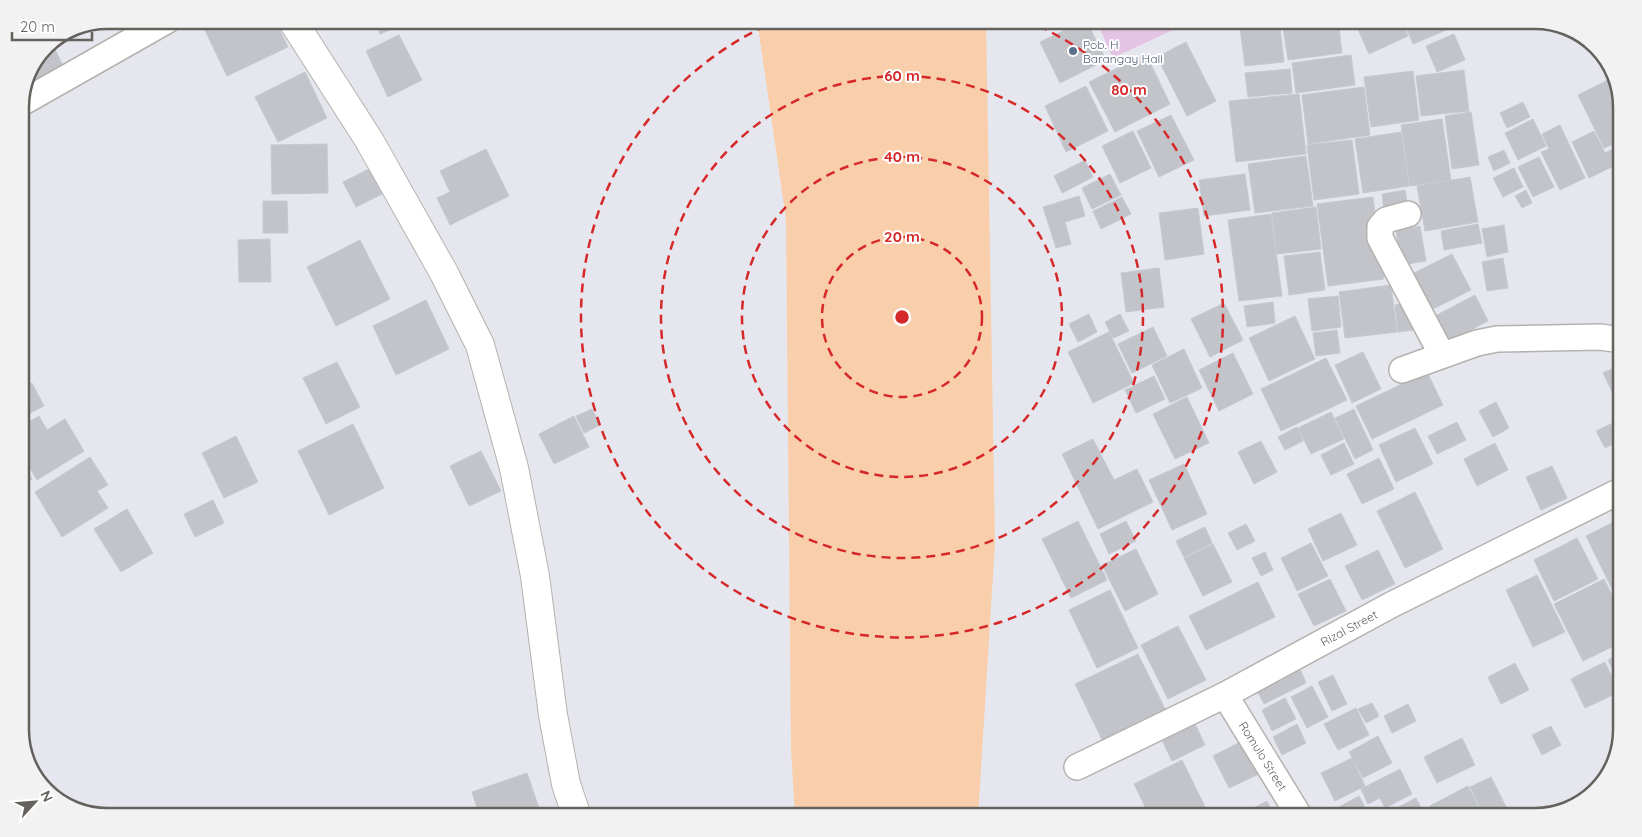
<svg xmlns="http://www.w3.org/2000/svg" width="1642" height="837" font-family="Quicksand,sans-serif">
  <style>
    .green { fill: #e4c4e4 }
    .water { fill: #f9ceab }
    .building { fill: #c2c4ca; stroke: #c4c9d3 }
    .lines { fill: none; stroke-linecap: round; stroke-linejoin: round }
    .minor-casing { stroke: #b4b2ae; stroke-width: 28 }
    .tertiary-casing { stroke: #b4b2ae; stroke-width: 30 }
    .minor { stroke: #fff; stroke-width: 25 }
    .tertiary { stroke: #fff; stroke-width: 28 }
    .ring { fill: none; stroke: #d62828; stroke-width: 2.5; stroke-dasharray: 9 6 }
    .service-dot { fill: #5c6f8a; stroke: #fff; stroke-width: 2 }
    .labels { text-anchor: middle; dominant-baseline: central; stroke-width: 4; stroke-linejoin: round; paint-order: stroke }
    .service-label { font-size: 12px; fill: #4e5e75; stroke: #fff; text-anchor: start }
    .street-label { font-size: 12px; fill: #65615d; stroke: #fff }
    .rim { fill: none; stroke: #65615d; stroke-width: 2.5 }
    .centre { fill: #d62828; stroke: #fff; stroke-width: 2.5 }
    .ring-label { font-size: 15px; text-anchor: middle; font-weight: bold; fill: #d62828; stroke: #fff; stroke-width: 4; stroke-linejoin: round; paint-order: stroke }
  </style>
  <rect width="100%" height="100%" fill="#e6e7ee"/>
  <path class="green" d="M1096 20H1189L1190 22 1113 58Z"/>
  <path class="water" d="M757 20H986L995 543 978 817H795L791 750 786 219Z"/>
  <g class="building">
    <path d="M200 20H275L288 47 227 76Z"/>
    <path d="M375 20H415L380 34Z"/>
    <path d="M1086 20 1106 60 1060 83 1040 42Z"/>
    <path d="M1279 20 1284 62 1245 66 1239 21Z"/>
    <path d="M1282 20H1338L1342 53 1288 60Z"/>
    <path d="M1354 20H1401L1408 36 1369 54Z"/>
    <path d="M1403 20H1453L1456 26 1413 44Z"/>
    <path d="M1454 34 1465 60 1437 72 1426 46Z"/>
    <path d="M399 35 422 80 388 97 366 51Z"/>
    <path d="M51 41 65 70 25 90 46 45Z"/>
    <path d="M1186 42 1216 101 1187 116 1157 57Z"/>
    <path d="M1146 54 1170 104 1115 132 1089 82Z"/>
    <path d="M1351 55 1355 85 1296 93 1292 63Z"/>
    <path d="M1290 69 1292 93 1248 97 1245 73Z"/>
    <path d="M1464 70 1469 111 1421 116 1416 76Z"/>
    <path d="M1413 71 1419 120 1371 127 1364 77Z"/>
    <path d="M305 72 327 118 278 142 255 97Z"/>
    <path d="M1614 77 1622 101V140L1604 148 1578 95Z"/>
    <path d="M1086 86 1108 131 1066 152 1045 106Z"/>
    <path d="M1364 87 1370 135 1308 144 1302 95Z"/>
    <path d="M1299 94 1306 154 1236 162 1229 101Z"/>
    <path d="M1523 102 1530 117 1507 128 1500 113Z"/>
    <path d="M1471 112 1479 165 1452 169 1445 116Z"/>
    <path d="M1171 115 1194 160 1159 177 1137 131Z"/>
    <path d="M1442 119 1451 180 1410 186 1401 125Z"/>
    <path d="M1533 119 1546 146 1518 160 1505 133Z"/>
    <path d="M1560 125 1585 178 1560 190 1541 152 1549 149 1542 134Z"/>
    <path d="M1133 131 1151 168 1120 183 1102 146Z"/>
    <path d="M1594 131 1605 153 1622 145V162L1589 178 1572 142Z"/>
    <path d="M1401 132 1409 186 1363 193 1355 139Z"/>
    <path d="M1352 140 1359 194 1314 200 1307 145Z"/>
    <path d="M327 144 328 193 272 194 271 145Z"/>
    <path d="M486 149 509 196 450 225 437 198 450 192 440 171Z"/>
    <path d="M1504 150 1510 163 1494 171 1488 157Z"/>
    <path d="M1306 156 1313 206 1255 213 1248 164Z"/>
    <path d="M1539 157 1554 187 1533 197 1518 167Z"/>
    <path d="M1085 160 1093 177 1062 193 1054 176Z"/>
    <path d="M1514 168 1523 187 1503 197 1493 178Z"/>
    <path d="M369 169 382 194 356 207 343 182Z"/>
    <path d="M1110 174 1121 195 1092 209 1082 188Z"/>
    <path d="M1245 174 1250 210 1204 216 1199 180Z"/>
    <path d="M1470 177 1478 222 1425 231 1417 186Z"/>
    <path d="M1405 190 1408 207 1384 210 1382 194Z"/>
    <path d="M1526 190 1532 203 1522 208 1515 196Z"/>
    <path d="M1079 196 1085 216 1065 222 1071 244 1056 248 1043 207Z"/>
    <path d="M1122 197 1131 214 1101 229 1093 211Z"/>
    <path d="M1373 197 1384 279 1328 286 1317 204Z"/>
    <path d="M263 201H287L288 233H263Z"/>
    <path d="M1316 207 1321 249 1277 254 1272 213Z"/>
    <path d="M1198 208 1204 254 1165 260 1159 213Z"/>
    <path d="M1271 214 1282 296 1239 301 1228 220Z"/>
    <path d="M1478 224 1482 243 1444 250 1441 231Z"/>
    <path d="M1504 225 1508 252 1487 257 1482 229Z"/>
    <path d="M1420 226 1426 261 1402 265 1396 231Z"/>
    <path d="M270 239 271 282H239L238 240Z"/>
    <path d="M360 240 390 299 336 326 307 267Z"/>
    <path d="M1320 252 1325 290 1289 295 1284 256Z"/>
    <path d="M1452 254 1471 290 1431 310 1412 274Z"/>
    <path d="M1503 258 1508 288 1487 291 1482 262Z"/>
    <path d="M1159 268 1164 307 1126 312 1121 273Z"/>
    <path d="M1391 285 1397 332 1345 338 1339 292Z"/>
    <path d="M1475 295 1488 321 1446 343 1433 317Z"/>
    <path d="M1338 296 1341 327 1312 331 1308 299Z"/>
    <path d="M426 300 449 349 396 375 373 326Z"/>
    <path d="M1273 302 1275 323 1247 327 1244 306Z"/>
    <path d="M1224 303 1243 340 1210 357 1191 319Z"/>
    <path d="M1411 303 1414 330 1398 332 1395 305Z"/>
    <path d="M1089 314 1097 332 1078 342 1069 324Z"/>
    <path d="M1120 314 1129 331 1113 338 1105 322Z"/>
    <path d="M1295 316 1315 359 1269 381 1249 338Z"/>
    <path d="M1153 327 1167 356 1132 373 1118 344Z"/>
    <path d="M1337 330 1340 353 1316 356 1313 333Z"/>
    <path d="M1109 332 1134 383 1093 403 1068 352Z"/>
    <path d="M1184 349 1202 388 1170 403 1152 365Z"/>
    <path d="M1363 352 1381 389 1352 403 1335 365Z"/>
    <path d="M1233 353 1253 394 1219 411 1199 370Z"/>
    <path d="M1326 358 1347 400 1281 431 1261 389Z"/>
    <path d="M337 362 360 407 326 424 303 378Z"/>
    <path d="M1622 364V399L1617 402 1603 373Z"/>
    <path d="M1427 372 1443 405 1372 439 1356 406Z"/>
    <path d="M1154 376 1165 399 1136 413 1125 390Z"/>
    <path d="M32 383 44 406 20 418V389Z"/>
    <path d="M1187 397 1209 443 1175 459 1153 414Z"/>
    <path d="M1496 402 1509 428 1493 437 1479 411Z"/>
    <path d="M592 409 600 425 584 433 576 416Z"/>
    <path d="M1354 409 1373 450 1355 459 1335 418Z"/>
    <path d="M1331 412 1344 439 1311 454 1298 428Z"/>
    <path d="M39 416 47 430 65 419 84 451 37 480 20 452V427Z"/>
    <path d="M574 416 589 447 554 464 539 434Z"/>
    <path d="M1457 422 1466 440 1437 454 1428 436Z"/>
    <path d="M1615 422 1622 439 1605 448 1596 431Z"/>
    <path d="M353 424 384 488 329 515 298 451Z"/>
    <path d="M1297 427 1303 441 1285 450 1278 437Z"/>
    <path d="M1415 428 1433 464 1396 482 1379 445Z"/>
    <path d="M236 436 258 482 224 498 202 453Z"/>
    <path d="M1093 439 1114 480 1137 469 1153 502 1098 529 1062 454Z"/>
    <path d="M1261 441 1277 472 1254 484 1238 452Z"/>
    <path d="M1344 443 1354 464 1331 475 1321 455Z"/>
    <path d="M1495 443 1508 470 1477 486 1464 459Z"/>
    <path d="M481 451 501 491 469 506 450 466Z"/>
    <path d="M90 457 108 485 97 491 108 508 62 537 35 492Z"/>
    <path d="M1379 458 1394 489 1362 504 1347 474Z"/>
    <path d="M20 460 32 479 20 486Z"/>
    <path d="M1184 464 1207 514 1172 530 1149 480Z"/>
    <path d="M1552 466 1567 498 1541 510 1526 477Z"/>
    <path d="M1415 492 1443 549 1405 568 1377 511Z"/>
    <path d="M213 500 224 523 195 537 184 514Z"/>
    <path d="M127 509 153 553 121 572 94 529Z"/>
    <path d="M1341 513 1357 545 1323 561 1308 529Z"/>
    <path d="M1622 518V599L1618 601 1586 536Z"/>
    <path d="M1078 521 1107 580 1071 598 1042 539Z"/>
    <path d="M1126 521 1136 541 1109 554 1100 534Z"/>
    <path d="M1246 524 1255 541 1237 550 1228 533Z"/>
    <path d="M1205 527 1212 543 1184 557 1176 541Z"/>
    <path d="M1577 538 1598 579 1554 601 1534 560Z"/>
    <path d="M1311 543 1328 576 1297 591 1281 558Z"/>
    <path d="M1213 544 1232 582 1203 596 1184 558Z"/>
    <path d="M1136 549 1158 594 1125 611 1102 565Z"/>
    <path d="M1378 550 1395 584 1362 600 1345 566Z"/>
    <path d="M1265 552 1273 570 1261 576 1252 558Z"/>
    <path d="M1537 575 1565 632 1533 647 1506 590Z"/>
    <path d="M1330 579 1346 611 1314 626 1298 594Z"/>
    <path d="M1604 579 1622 615V642L1583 661 1554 604Z"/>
    <path d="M1258 582 1275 617 1206 650 1189 616Z"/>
    <path d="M1110 590 1138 648 1097 668 1069 610Z"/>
    <path d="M1178 626 1206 680 1168 699 1141 645Z"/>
    <path d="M1622 653V689L1608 660Z"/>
    <path d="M1138 654 1170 719 1107 750 1075 684Z"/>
    <path d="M1605 662 1619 692 1585 708 1571 679Z"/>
    <path d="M1515 663 1529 690 1501 704 1488 677Z"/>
    <path d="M1299 667 1306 683 1264 704 1256 689Z"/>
    <path d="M1333 675 1347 704 1332 711 1318 682Z"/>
    <path d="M1312 686 1328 717 1307 728 1291 697Z"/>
    <path d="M1285 698 1296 719 1272 731 1262 710Z"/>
    <path d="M1372 703 1379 716 1366 723 1358 709Z"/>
    <path d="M1408 704 1416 721 1392 733 1384 716Z"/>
    <path d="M1356 708 1369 735 1338 750 1324 724Z"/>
    <path d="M1195 724 1205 745 1172 761 1162 740Z"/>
    <path d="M1297 724 1306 743 1282 755 1273 737Z"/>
    <path d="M1551 726 1561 745 1542 755 1532 735Z"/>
    <path d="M1378 736 1392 763 1363 778 1349 752Z"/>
    <path d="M1462 738 1475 765 1437 783 1424 757Z"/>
    <path d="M1242 741 1259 774 1229 788 1213 756Z"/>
    <path d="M1352 758 1365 786 1335 801 1321 773Z"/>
    <path d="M1182 760 1210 817H1150L1134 784Z"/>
    <path d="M1400 769 1412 794 1385 808 1380 798 1368 804 1361 789Z"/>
    <path d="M527 773 541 814 531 817H480L472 792Z"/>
    <path d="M1491 777 1506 807 1485 817 1470 787Z"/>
    <path d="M1468 786 1484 817H1436L1430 806Z"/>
    <path d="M1359 796 1367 811 1355 817H1321Z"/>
    <path d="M1416 798 1425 815 1428 813 1429 817H1392L1389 812Z"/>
    <path d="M1267 801 1275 817H1248L1246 812Z"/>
    <path d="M1377 809 1380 815 1387 812 1390 817H1360Z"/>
  </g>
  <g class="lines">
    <defs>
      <g id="minor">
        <path d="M20 104 168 20"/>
        <path d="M1408 214 1386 220 1380 227V238L1442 355"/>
        <path d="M1402 370 1477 343 1497 339 1600 337 1622 340"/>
        <path d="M1225 695 1300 817"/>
        <path d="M1077 767 1225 695 1391 605 1622 490"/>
      </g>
      <path id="tertiary" d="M292 20 369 140 444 273 480 345 514 468 535 576 553 715 566 784 577 817"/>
    </defs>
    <use href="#minor" class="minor-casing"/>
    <use href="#tertiary" class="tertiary-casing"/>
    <use href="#minor" class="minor"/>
    <use href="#tertiary" class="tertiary"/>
  </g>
  <g class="ring">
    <circle cx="902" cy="317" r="80"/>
    <circle cx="902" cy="317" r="160"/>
    <circle cx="902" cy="317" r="241"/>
    <path d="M1025 20A321 321 0 1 1 779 20"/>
  </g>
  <circle class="service-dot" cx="1073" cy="51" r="5"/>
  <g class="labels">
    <g class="service-label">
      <text x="1083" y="44">Pob. H<tspan x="1083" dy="14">Barangay Hall</tspan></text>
    </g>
    <g class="street-label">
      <text transform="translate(1349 628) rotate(-28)">Rizal Street</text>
      <text transform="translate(1263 756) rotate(58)">Romulo Street</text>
    </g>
  </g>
  <path d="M0 0H1642V837H0ZM107 29H1535A78 78 0 0 1 1613 107V730A78 78 0 0 1 1535 808H107A78 78 0 0 1 29 730V107A78 78 0 0 1 107 29Z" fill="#f3f2f2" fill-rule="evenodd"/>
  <path class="rim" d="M107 29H1535A78 78 0 0 1 1613 107V730A78 78 0 0 1 1535 808H107A78 78 0 0 1 29 730V107A78 78 0 0 1 107 29Z"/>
  <circle cx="902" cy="317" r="8" class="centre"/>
  <g class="ring-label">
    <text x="902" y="81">60 m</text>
    <text x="1129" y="95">80 m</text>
    <text x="902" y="162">40 m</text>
    <text x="902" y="242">20 m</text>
  </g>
  <g transform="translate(35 802) rotate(64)" stroke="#ffffff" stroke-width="4" paint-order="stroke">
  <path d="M0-4L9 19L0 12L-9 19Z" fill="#65615d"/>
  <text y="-8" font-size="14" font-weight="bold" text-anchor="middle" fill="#65615d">N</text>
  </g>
  <path d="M12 32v8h80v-8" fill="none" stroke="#65615d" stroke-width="2.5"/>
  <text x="20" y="32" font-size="15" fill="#65615d" stroke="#ffffff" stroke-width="4" paint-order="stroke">20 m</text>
</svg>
